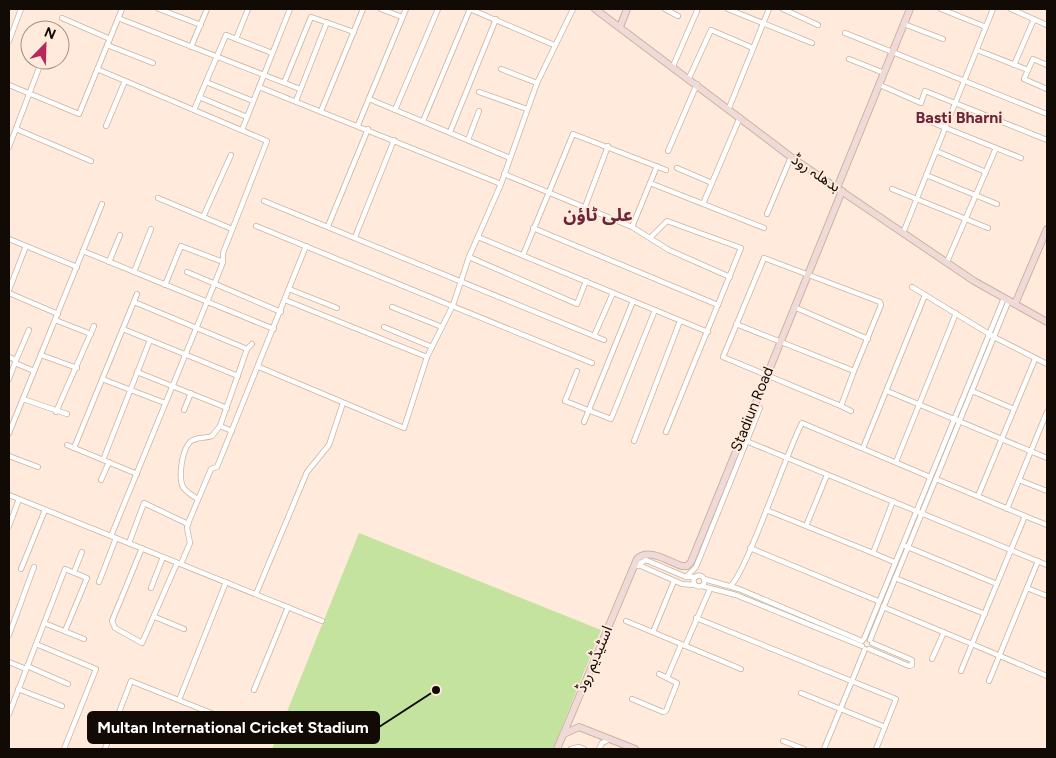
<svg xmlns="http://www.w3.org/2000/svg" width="1056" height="758" font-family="Figtree,'Noto Sans Arabic',sans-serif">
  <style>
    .green { fill: #c4e39f }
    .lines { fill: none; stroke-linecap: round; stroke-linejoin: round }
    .street-casing { stroke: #cbb3a1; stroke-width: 6 }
    .secondary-casing { stroke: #cbb3a1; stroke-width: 8 }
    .street { stroke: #fff; stroke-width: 4.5 }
    .secondary { stroke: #f0dad8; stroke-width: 6 }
    .labels { text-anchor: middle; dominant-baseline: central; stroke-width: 4; stroke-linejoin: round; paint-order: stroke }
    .street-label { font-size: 15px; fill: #120a05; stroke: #ffeadb }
    .neighbourhood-label { font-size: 16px; font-weight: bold; fill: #6a2539; stroke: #ffeadb }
    .quarter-label { font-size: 18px; font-weight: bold; fill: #6a2539; stroke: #ffeadb }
    .leader { fill: none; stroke: #120a05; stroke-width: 2 }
    .callout-dot { fill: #120a05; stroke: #ffeadb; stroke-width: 2 }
    .callout { fill: #120a05; stroke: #120a05; stroke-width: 2 }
    .callout-label { font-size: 16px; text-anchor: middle; font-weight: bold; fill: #fff }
  </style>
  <rect width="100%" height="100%" fill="#ffeadb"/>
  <path class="green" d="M359 533 601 630 553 749H272Z"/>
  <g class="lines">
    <defs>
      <g id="street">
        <path d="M159 9 201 25"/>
        <path d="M381 9 402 17"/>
        <path d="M470 9 554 45"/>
        <path d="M665 9 678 16"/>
        <path d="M728 9 812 43"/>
        <path d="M783 9 818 25"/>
        <path d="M941 9 986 27"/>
        <path d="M1011 9 1047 25"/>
        <path d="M62 18 110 39"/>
        <path d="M118 18 300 89"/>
        <path d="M904 24 943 39"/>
        <path d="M845 33 1047 114"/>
        <path d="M236 39 248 9"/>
        <path d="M9 41 21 9"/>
        <path d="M107 45 153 63"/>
        <path d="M191 47 207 9"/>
        <path d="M977 50 1028 70"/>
        <path d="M849 59 884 73"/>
        <path d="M1014 65 1034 19"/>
        <path d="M1047 65 1033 59 1024 79 1047 89"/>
        <path d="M673 66 697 11"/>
        <path d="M97 69 267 141 223 253V262L216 280 111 536"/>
        <path d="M501 69 537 83"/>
        <path d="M689 78 711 30 753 48"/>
        <path d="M206 82 253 101"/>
        <path d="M284 83 311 17 354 32"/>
        <path d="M9 85 79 114 122 9"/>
        <path d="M880 85 921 103 925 91 1047 140"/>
        <path d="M259 87 501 184"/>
        <path d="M479 92 527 109"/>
        <path d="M199 97 247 117"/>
        <path d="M369 99 510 158"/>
        <path d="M296 101 327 22"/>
        <path d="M729 108 769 9"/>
        <path d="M194 110 226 35 272 53"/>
        <path d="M395 110 438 9"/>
        <path d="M321 111 363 9"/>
        <path d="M921 118 1021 158"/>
        <path d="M423 121 470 9"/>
        <path d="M358 125 406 9"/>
        <path d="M106 126 125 81"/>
        <path d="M16 129 91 161"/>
        <path d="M242 130 290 9"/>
        <path d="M450 132 496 19"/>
        <path d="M468 140 479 111"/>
        <path d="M9 147 42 60"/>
        <path d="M668 151 697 84"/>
        <path d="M936 151 986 172"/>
        <path d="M677 168 712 183"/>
        <path d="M504 174 632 227 669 250 730 277"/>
        <path d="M926 175 997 204"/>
        <path d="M650 183 764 228"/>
        <path d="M892 189 988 228"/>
        <path d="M158 198 232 229"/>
        <path d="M264 201 604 340"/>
        <path d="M703 204 740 117"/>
        <path d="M585 207 608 146"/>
        <path d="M767 214 791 157"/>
        <path d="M203 217 231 155"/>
        <path d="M256 226 592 363"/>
        <path d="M328 226 368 129"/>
        <path d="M632 227 657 166"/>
        <path d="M533 228 718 305"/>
        <path d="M903 233 993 9"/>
        <path d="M355 237 394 140"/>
        <path d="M478 237 708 332"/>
        <path d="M650 238 667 221 741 248 666 432"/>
        <path d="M9 239 77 267"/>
        <path d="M83 251 274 329"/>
        <path d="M523 255 573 134 666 170"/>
        <path d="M469 257 577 304 586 281"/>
        <path d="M109 262 120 235"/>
        <path d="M947 262 996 148"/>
        <path d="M134 272 151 229"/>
        <path d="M187 272 281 312"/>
        <path d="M165 285 181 246 223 262"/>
        <path d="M912 287 994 337 1047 364"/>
        <path d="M289 289 337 308"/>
        <path d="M9 290 26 246"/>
        <path d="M9 293 58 314"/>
        <path d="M285 300 427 357"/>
        <path d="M134 302 247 349"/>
        <path d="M392 307 442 327"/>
        <path d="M794 307 868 339"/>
        <path d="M55 320 91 334"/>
        <path d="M736 324 854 371 841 406 723 357 764 258 880 302 881 305 854 371"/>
        <path d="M384 327 432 347"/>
        <path d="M123 329 238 376"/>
        <path d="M594 336 613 293"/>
        <path d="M41 355 77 368"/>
        <path d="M9 357 16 360 15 363 34 371"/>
        <path d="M16 360 29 330"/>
        <path d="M259 367 404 428 427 357 453 305 469 257 501 184 537 83 573 9"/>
        <path d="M577 371 565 401 611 419 655 310"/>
        <path d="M137 372 227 408"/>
        <path d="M9 379 15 363"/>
        <path d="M102 379 165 403"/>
        <path d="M887 391 1047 458"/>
        <path d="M972 391 1014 409"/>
        <path d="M23 399 67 414"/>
        <path d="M841 406 851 411"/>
        <path d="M184 410 191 393"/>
        <path d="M56 412 94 326"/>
        <path d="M584 422 633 301"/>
        <path d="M220 426 232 431"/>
        <path d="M9 433 102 204"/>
        <path d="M634 441 680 321"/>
        <path d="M746 441 1047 565"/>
        <path d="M67 445 137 474"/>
        <path d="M74 448 137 294"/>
        <path d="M863 448 925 295"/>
        <path d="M9 456 38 467"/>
        <path d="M103 460 150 340"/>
        <path d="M896 462 956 313"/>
        <path d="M827 475 806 526 873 553 893 501"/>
        <path d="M101 480 109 462"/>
        <path d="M1019 480 1047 491"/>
        <path d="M9 495 322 621"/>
        <path d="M978 496 1035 359"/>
        <path d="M198 499C193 496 187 493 183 487 178 477 182 450 190 442 196 436 204 439 212 436L220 426 247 349 252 344"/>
        <path d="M1007 509 1047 412"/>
        <path d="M766 510 806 526"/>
        <path d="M1025 516 1047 525"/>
        <path d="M9 526 19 499"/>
        <path d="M129 543 144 503 188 524"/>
        <path d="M905 546 997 584"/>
        <path d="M142 548 112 621 115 628 142 643 177 563"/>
        <path d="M750 548 878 601"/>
        <path d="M873 553 894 562"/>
        <path d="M181 564 190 543 187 528 189 521 211 469 217 467 306 246"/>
        <path d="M635 566 646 560 686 577H696"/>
        <path d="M636 566H641L682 584 695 585"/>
        <path d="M21 569 45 510"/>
        <path d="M74 572 82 552"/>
        <circle cx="699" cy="581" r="5.5"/>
        <path d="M686 577 696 567 760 408"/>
        <path d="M895 578 985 614"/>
        <path d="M704 579 739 589 862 641"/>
        <path d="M99 582 116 538"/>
        <path d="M702 586 736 595 862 646"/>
        <path d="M730 586C745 577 788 448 802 423L930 477"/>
        <path d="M151 588 163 557"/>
        <path d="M1027 588 1047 596"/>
        <path d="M256 594 307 472 329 445 343 403"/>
        <path d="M883 607 972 644 1025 516 936 479"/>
        <path d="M155 617 184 629"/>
        <path d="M696 618 896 699 876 749"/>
        <path d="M626 621 741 669"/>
        <path d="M44 623 84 639"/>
        <path d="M653 632 674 581"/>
        <path d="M9 635 34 567"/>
        <path d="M864 639 1004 298"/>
        <path d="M870 640 1009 300"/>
        <path d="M36 644 96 669 64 749"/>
        <path d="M685 646 710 589"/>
        <path d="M869 649 909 666 912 665V660L872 643"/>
        <path d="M932 659 944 632"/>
        <path d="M9 662 26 669"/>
        <path d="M27 666 68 684"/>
        <path d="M961 671 972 644 1047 676"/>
        <path d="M667 678 681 645"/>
        <path d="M989 681 1038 561"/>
        <path d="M18 689 62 706"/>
        <path d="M254 690 288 607"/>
        <path d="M801 693 885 727"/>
        <path d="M632 699 663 712 666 711 677 683 659 674"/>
        <path d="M179 700 226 582"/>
        <path d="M9 714 65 569 87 578 65 631"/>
        <path d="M783 741 804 749"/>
        <path d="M105 749 131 681 251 729"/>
        <path d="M571 749 579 747 584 749"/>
        <path d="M599 749 602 743 610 739"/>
        <path d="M824 749 865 649"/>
      </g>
      <g id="secondary">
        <path d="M595 9 791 157 974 281 1047 322"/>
        <path d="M620 27 627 9"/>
        <path d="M837 188 910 9"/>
        <path d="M1015 304 1047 229"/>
        <path d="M564 734 579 727 635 749"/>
        <path d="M557 749 637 559C648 547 669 562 682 566H687L691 562 842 191"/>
      </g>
    </defs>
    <use href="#street" class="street-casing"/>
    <use href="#secondary" class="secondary-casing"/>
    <use href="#street" class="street"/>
    <use href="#secondary" class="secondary"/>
  </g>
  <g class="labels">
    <g class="street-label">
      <text transform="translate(816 173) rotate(34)">بدھلہ روڈ</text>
      <text transform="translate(752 409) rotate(-68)">Stadiun Road</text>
      <text transform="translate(594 659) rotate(-67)">اسٹیڈیم روڈ</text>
    </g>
    <g class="neighbourhood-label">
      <text x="959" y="117">Basti Bharni</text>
    </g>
    <g class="quarter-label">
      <text x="598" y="215">علی ٹاؤن</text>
    </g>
  </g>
  <path class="leader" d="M436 690L379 727"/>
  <circle class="callout-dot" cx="436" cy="690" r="5"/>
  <rect class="callout" x="88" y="712" width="291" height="31" rx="5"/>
  <g class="callout-label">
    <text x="233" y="733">Multan International Cricket Stadium</text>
  </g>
  <rect width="1056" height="758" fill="none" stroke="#120a05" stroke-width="20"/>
  <g transform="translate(45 45) rotate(23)"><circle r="24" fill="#ffeadb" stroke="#a09085"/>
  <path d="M0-4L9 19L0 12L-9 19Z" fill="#b7285a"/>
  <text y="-8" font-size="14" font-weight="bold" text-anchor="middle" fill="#120a05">N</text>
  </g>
</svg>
